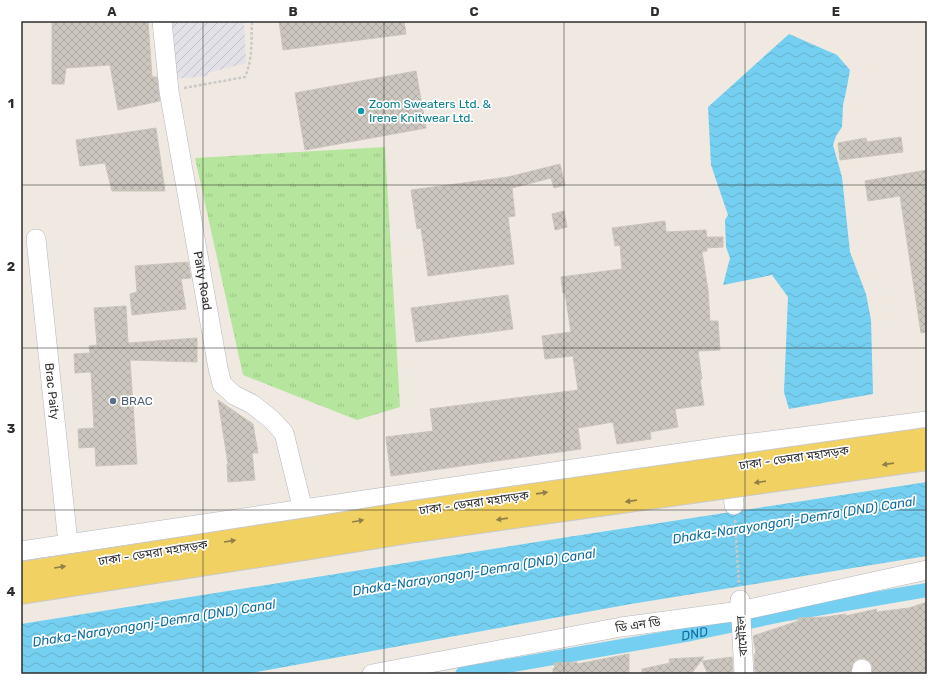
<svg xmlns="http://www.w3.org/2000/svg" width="948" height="695" font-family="Rubik,'Noto Sans Bengali',sans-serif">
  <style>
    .industrial { fill: url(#industrial-furrows) }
    .grass { fill: url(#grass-tufts) }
    .water { fill: url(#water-waves) }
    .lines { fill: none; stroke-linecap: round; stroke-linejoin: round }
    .canal { stroke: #75cff0; stroke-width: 14 }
    .building { fill: url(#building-cross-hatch); stroke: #cbc5ba }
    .minor-casing { stroke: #b4b7c1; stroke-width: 20 }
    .path { stroke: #c9c9c9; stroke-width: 2.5; stroke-dasharray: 3 2; stroke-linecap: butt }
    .minor { stroke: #fff; stroke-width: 19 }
    .major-bridge-casing { stroke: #c9c9c9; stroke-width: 24; stroke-linecap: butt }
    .major-bridge { stroke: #f2d163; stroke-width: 22 }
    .oneway { fill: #908048 }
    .grid { fill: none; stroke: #2e2e2e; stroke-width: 1; stroke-opacity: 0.55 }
    .culture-dot { fill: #0f9aa8; stroke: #fff; stroke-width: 1.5 }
    .service-dot { fill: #5c6f8a; stroke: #fff; stroke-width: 1.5 }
    .labels { text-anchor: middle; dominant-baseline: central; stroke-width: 3.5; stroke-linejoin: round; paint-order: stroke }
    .culture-label { font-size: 12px; fill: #0d838f; stroke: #fff; text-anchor: start }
    .street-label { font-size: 12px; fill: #2e2e2e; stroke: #fff }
    .service-label { font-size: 12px; fill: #4e5e75; stroke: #fff; text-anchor: start }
    .water-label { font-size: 13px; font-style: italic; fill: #0d6fa3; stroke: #fff }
    .neatline { fill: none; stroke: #2e2e2e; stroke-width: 1.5 }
    .grid-label { font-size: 13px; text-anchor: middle; font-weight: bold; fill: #2e2e2e }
  </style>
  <defs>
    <pattern id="industrial-furrows" width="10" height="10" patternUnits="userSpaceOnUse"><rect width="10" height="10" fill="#e3e1e8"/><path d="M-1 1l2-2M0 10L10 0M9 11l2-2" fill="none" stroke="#c3c1c7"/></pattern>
    <pattern id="grass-tufts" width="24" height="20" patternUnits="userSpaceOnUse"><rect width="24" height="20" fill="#b6e59e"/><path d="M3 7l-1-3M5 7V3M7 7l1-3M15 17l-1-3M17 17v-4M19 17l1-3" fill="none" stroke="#9dc588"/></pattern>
    <pattern id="water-waves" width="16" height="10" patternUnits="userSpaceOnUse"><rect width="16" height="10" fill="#75cff0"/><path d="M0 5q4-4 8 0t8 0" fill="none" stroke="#66b2ce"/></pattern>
    <pattern id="building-cross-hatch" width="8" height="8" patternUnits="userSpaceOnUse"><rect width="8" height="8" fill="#cbc7bf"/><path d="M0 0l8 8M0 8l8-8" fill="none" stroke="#afaba4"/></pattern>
  </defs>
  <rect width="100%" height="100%" fill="#efe9e1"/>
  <path class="industrial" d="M166 21H244L246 63 208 73V76L173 79Z"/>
  <path class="grass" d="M385 147 400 407 357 420 243 375 195 158Z"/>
  <g class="water">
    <path d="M789 34 837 55 850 70 846 92 843 105 842 127 836 136 833 145 842 177 850 252 866 294 871 320 873 394 789 409 784 392 788 297 772 275 723 285 730 258 726 247 725 220 728 215 711 165 708 107Z"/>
    <path d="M927 482V556L631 604 246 674H21V624L568 537Z"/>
  </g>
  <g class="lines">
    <path class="canal" id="s1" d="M462 674 691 634 787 614 927 590"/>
  </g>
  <g class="building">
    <path d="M52 21H148L152 77H157L160 101 118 110 110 65 66 68 64 84H52Z"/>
    <path d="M279 21H404L406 34 283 50Z"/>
    <path d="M416 71 426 128 305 150 295 93Z"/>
    <path d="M156 128 165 191H112L105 163 80 166 76 140Z"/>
    <path d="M901 137 903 152 840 160 838 143 866 138 867 142Z"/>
    <path d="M560 164 565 185 554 188 551 178 512 188 515 216 508 217 514 264 428 276 421 228 417 229 411 190 508 177Z"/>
    <path d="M927 170V332L921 333 900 196 868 201 865 181Z"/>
    <path d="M564 211 567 227 555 230 552 214Z"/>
    <path d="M665 221 666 232 706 230 707 237H723V247L707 248V251L702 252 708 290 710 321H718L720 350 698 351 702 379H700L704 405 675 409 678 427 650 432 651 439 617 444 613 422 578 428 581 449 391 476 386 437 433 431 430 409 578 390 573 356 545 359 542 336 571 332 565 293H563L561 277 622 269 620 245 615 246 612 228Z"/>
    <path d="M188 262 191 278 181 279 186 309 132 315 130 294 137 292 135 266Z"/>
    <path d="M508 295 513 329 416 342 411 308Z"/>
    <path d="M126 306 128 343 197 338V362L130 360 137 464 96 466 95 447 79 448 78 429 94 428 91 372 75 373 74 354 90 353 89 346 97 345 94 308Z"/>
    <path d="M218 400 253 424 258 453H252L255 480 228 482 227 464H228Z"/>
    <path d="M927 602V674H872V665L869 661 864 658 858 659 854 662 850 674H755L754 654H756L753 636 798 621V618L826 617 846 614 845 616 877 609 876 612 909 608Z"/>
    <path d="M629 654V674H553V669L555 668 554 663 577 662V664Z"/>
    <path d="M704 657 691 674H642V669L670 663 669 659Z"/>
    <path d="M732 657 733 674H708L702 661Z"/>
  </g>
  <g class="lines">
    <defs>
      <g id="minor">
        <path id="s2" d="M162 21 169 91 218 368 222 384 234 395 252 404 271 419 284 433 303 510"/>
        <path id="s3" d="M36 239 68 543"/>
        <path d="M731 471 734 505"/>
        <path d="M21 551 728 446 927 421"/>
        <path d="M740 600 744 674"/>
        <path d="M372 674 621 627 740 611 927 570"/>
        <path d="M861 674 862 669"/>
      </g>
    </defs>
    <use href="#minor" class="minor-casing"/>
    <g class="path">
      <path d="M184 88 245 77C253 58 251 42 252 21"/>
      <path d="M735 520 739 585"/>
    </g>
    <use href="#minor" class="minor"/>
    <defs>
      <g id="major-bridge">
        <path d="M21 573 314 528 412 512 927 439"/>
        <path d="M21 593 317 547 415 531 927 459"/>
      </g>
    </defs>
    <use href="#major-bridge" class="major-bridge-casing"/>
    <use href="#major-bridge" class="major-bridge"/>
  </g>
  <defs><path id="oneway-solid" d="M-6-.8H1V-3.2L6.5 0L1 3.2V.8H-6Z"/></defs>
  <g class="oneway">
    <use href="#oneway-solid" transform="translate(888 464) rotate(172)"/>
    <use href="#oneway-solid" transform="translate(760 482) rotate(172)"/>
    <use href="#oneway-solid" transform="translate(542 493) rotate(-8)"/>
    <use href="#oneway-solid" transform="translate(631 501) rotate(172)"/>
    <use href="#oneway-solid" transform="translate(502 519) rotate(172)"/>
    <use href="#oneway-solid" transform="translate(358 521) rotate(-10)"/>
    <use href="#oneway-solid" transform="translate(230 541) rotate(-9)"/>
    <use href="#oneway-solid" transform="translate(60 567) rotate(-9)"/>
  </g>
  <path class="grid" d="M203 21V674M384 21V674M564 21V674M745 21V674M21 185H927M21 348H927M21 510H927"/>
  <circle class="culture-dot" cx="361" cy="111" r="4"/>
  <circle class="service-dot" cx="113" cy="401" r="4"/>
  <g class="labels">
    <g class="culture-label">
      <text x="369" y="104">Zoom Sweaters Ltd. &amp;<tspan x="369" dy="14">Irene Knitwear Ltd.</tspan></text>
    </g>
    <g class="street-label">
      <text stroke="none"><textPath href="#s2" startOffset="263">Paity Road</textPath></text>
      <text stroke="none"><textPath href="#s3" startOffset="153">Brac Paity</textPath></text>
      <text transform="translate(794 458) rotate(-8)">ঢাকা - ডেমরা মহাসড়ক</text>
      <text transform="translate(474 503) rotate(-8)">ঢাকা - ডেমরা মহাসড়ক</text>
      <text transform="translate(153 553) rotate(-9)">ঢাকা - ডেমরা মহাসড়ক</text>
      <text transform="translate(638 625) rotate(-8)">ডি এন ডি</text>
      <text transform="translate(742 636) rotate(-94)">বামৌইল</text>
    </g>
    <g class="service-label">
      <text x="121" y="401">BRAC</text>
    </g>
    <g class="water-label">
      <text transform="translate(794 520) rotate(-9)">Dhaka-Narayongonj-Demra (DND) Canal</text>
      <text transform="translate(474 572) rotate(-9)">Dhaka-Narayongonj-Demra (DND) Canal</text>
      <text transform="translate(154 623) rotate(-9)">Dhaka-Narayongonj-Demra (DND) Canal</text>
      <text stroke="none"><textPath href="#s1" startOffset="236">DND</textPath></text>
    </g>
  </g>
  <rect width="948" height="695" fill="none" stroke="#ffffff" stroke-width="44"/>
  <rect x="22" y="22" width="904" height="651" class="neatline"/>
  <g class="grid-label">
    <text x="112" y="16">A</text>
    <text x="293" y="16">B</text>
    <text x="474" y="16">C</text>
    <text x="655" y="16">D</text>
    <text x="836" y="16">E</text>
    <text x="11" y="108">1</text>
    <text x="11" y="271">2</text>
    <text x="11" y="433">3</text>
    <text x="11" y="596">4</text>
  </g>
</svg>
